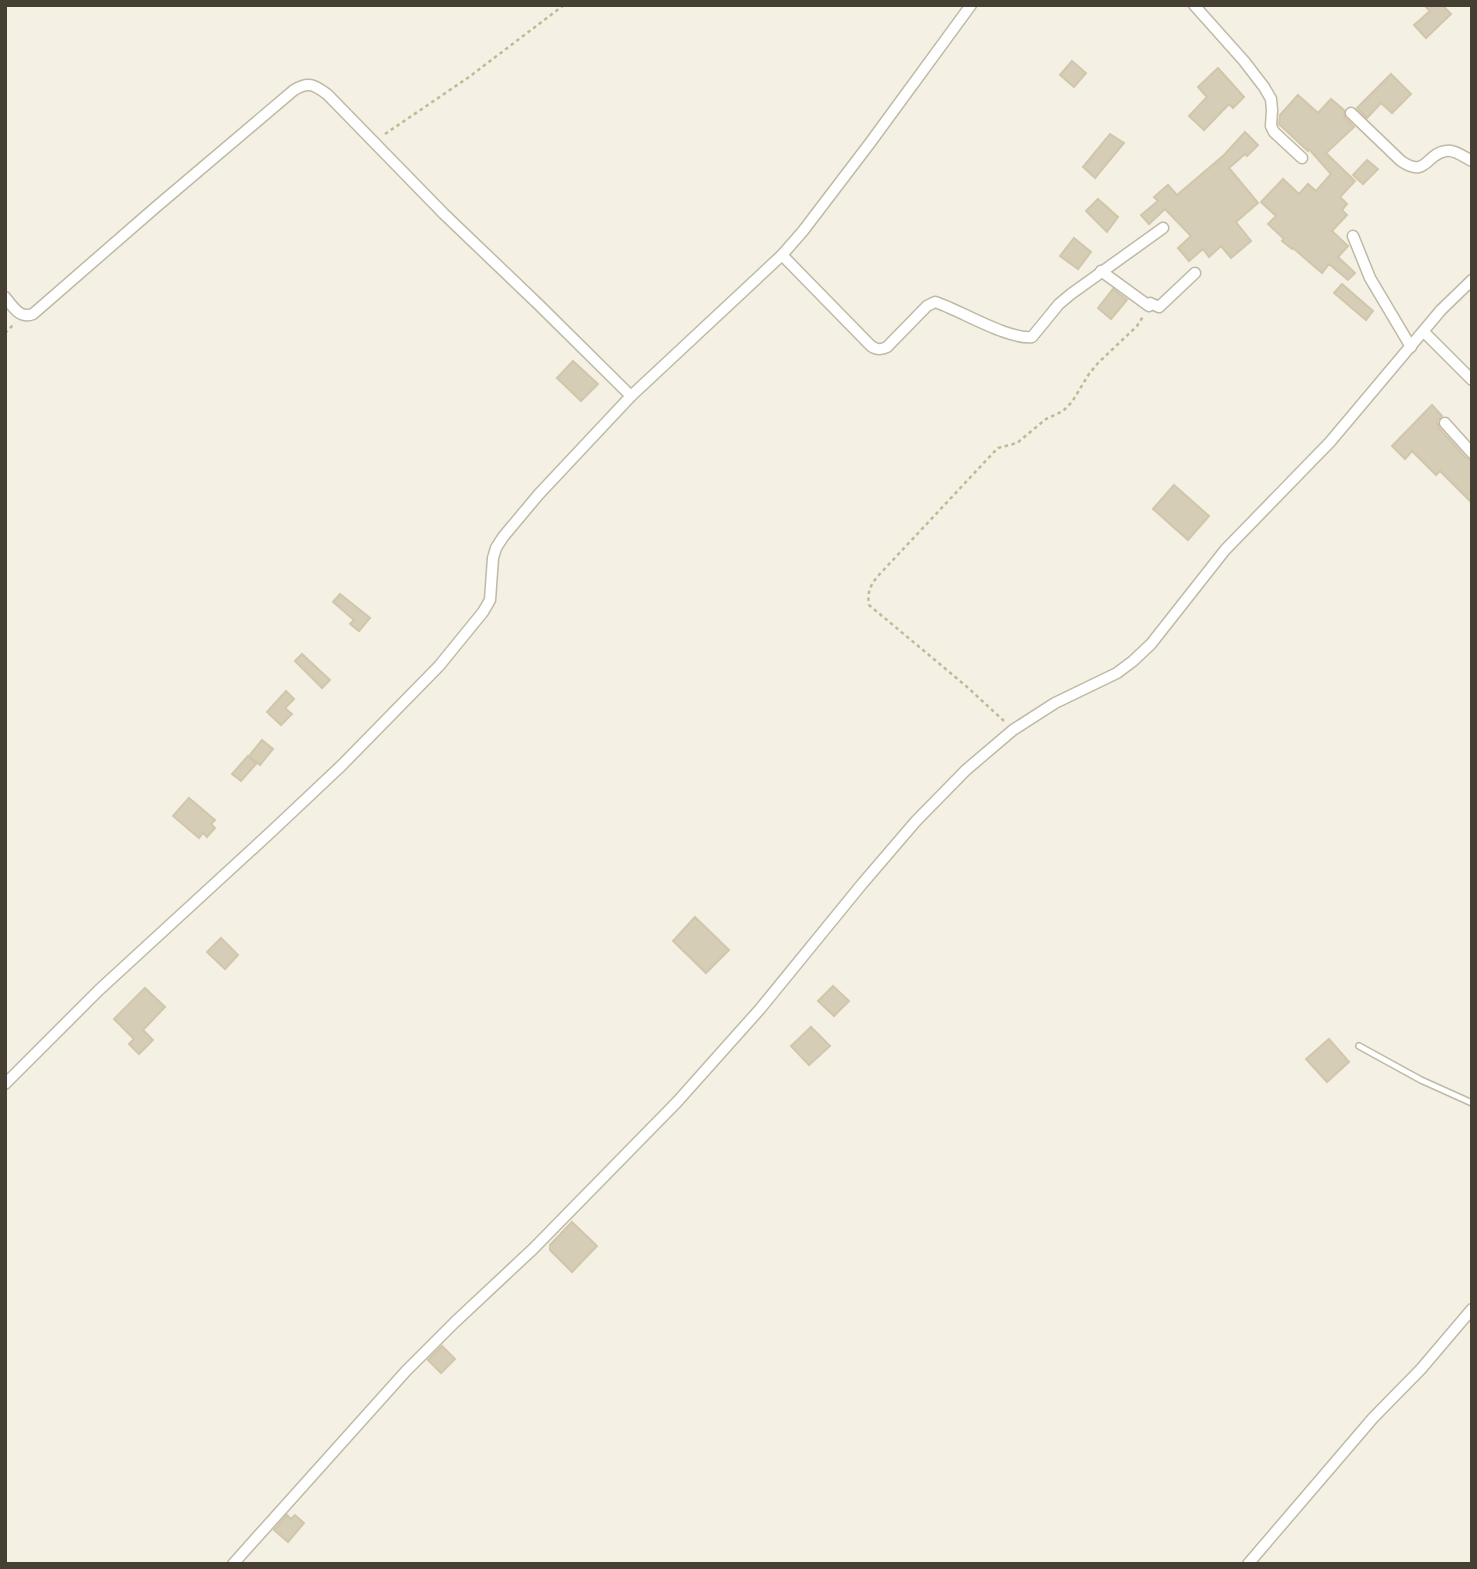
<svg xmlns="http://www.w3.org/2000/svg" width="1477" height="1569" font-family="'Space Grotesk',sans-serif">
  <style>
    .building { fill: #d6cdb7; stroke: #d2c6aa; stroke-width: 2 }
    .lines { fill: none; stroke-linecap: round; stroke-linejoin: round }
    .service-casing { stroke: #c0b9a5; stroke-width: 8 }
    .minor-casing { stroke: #c0b9a5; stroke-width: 13 }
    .path { stroke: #c4b794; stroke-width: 2.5; stroke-dasharray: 3.5 3.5; stroke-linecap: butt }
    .service { stroke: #fff; stroke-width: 5 }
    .minor { stroke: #fff; stroke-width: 10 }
  </style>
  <rect width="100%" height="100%" fill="#f4f0e3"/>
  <g class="building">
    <path d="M1424 5H1442L1451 14 1426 38 1414 25 1430 11Z"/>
    <path d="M1072 61 1086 73 1074 87 1060 75Z"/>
    <path d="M1218 68 1244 97 1233 108 1229 104 1204 130 1189 116 1207 97 1198 87Z"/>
    <path d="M1391 74 1411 94 1392 113 1381 103 1367 118 1357 108Z"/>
    <path d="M1298 95 1318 113 1331 99 1344 110 1345 118 1354 127 1326 153 1355 181 1340 197 1347 204 1342 210 1347 215 1332 231 1348 246 1338 257 1355 273 1348 280 1329 264 1322 273 1293 248 1292 249 1282 241 1284 239 1268 224 1276 216 1261 202 1283 179 1299 194 1308 184 1316 191 1331 174 1309 149 1308 151 1279 124 1280 115Z"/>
    <path d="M1245 132 1258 145 1247 156 1245 154 1229 168 1258 203 1236 222 1251 241 1231 258 1221 246 1209 257 1203 249 1189 261 1178 248 1191 236 1165 209 1149 224 1141 215 1158 201 1154 197 1168 185 1177 195 1224 155Z"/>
    <path d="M1110 134 1124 143 1095 178 1083 167Z"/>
    <path d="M1367 160 1378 169 1363 184 1353 175Z"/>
    <path d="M1098 199 1118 217 1107 232 1086 211Z"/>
    <path d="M1074 238 1091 252 1078 269 1060 256Z"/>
    <path d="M1342 284 1373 311 1366 320 1334 293Z"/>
    <path d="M1113 289 1127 300 1111 319 1098 308Z"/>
    <path d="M573 361 598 384 581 401 557 378Z"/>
    <path d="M1432 405 1442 416 1437 421 1439 428 1466 458 1472 461V503L1440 471 1436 475 1412 451 1405 459 1392 446Z"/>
    <path d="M1174 485 1209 516 1188 540 1153 509Z"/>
    <path d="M340 594 370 618 359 631 350 624 354 620 333 602Z"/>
    <path d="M302 654 330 680 322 688 295 661Z"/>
    <path d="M286 691 294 699 285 708 292 714 281 725 267 712Z"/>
    <path d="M262 740 273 749 260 765 249 756Z"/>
    <path d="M248 756 256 764 241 781 232 774Z"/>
    <path d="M189 798 215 820 211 824 215 828 207 837 203 833 199 838 173 816Z"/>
    <path d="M695 917 729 950 706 973 673 941Z"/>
    <path d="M221 938 238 955 225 969 207 952Z"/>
    <path d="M833 986 849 1001 834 1016 818 1001Z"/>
    <path d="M145 988 165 1007 143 1030 153 1040 139 1054 129 1044 134 1039 114 1019Z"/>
    <path d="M811 1027 830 1046 809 1065 791 1046Z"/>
    <path d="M1329 1039 1349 1062 1327 1082 1306 1059Z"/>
    <path d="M572 1222 597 1246 572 1272 550 1250V1245Z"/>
    <path d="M442 1346 455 1359 441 1373 428 1360Z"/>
    <path d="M287 1515 291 1519 295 1515 304 1523 288 1542 274 1530Z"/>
  </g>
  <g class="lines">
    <defs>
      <path id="service" d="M1359 1046 1421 1080 1472 1103"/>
      <g id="minor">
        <path d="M1194 5 1244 61 1264 87 1271 99 1272 110 1271 126 1274 132 1302 158"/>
        <path d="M1351 113 1401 161C1427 179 1426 153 1446 151 1454 149 1464 157 1472 161"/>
        <path d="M1353 236 1370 278 1411 347"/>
        <path d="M782 255 871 346C877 350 881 350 887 347L927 306 935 302C960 310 1008 340 1032 337L1059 304 1071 294 1163 228"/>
        <path d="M1101 271 1149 306 1150 303 1159 307 1195 273"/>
        <path d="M5 297C13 307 20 319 33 314L156 207 294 90C309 81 314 85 327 94L444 214 538 304 631 396"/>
        <path d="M1424 332 1472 380"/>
        <path d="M1445 423 1472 453"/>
        <path d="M5 1084 99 990 271 832 342 765 439 666 483 612 490 600 493 558 496 548 503 537 539 494 631 396 782 255 803 231 870 143 971 5"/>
        <path d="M233 1564 406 1371 455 1322 533 1249 677 1102 760 1009 862 884 916 821 966 770 1013 730 1055 703 1117 673 1133 661 1151 644 1225 550 1330 442 1441 310 1472 280"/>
        <path d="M1248 1564 1373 1418 1421 1369 1472 1309"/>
      </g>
    </defs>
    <use href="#service" class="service-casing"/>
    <use href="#minor" class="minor-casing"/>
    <g class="path">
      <path d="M385 134 469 77 564 5"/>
      <path d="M5 333 15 323"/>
      <path d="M1004 721 966 686 869 605C867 593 870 586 877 577L994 452 998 448 1017 443 1046 419 1063 411 1072 402 1089 374 1098 363 1137 326 1144 315"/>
    </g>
    <use href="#service" class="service"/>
    <use href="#minor" class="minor"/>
  </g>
  <rect width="1477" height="1569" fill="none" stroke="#464033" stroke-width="14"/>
</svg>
